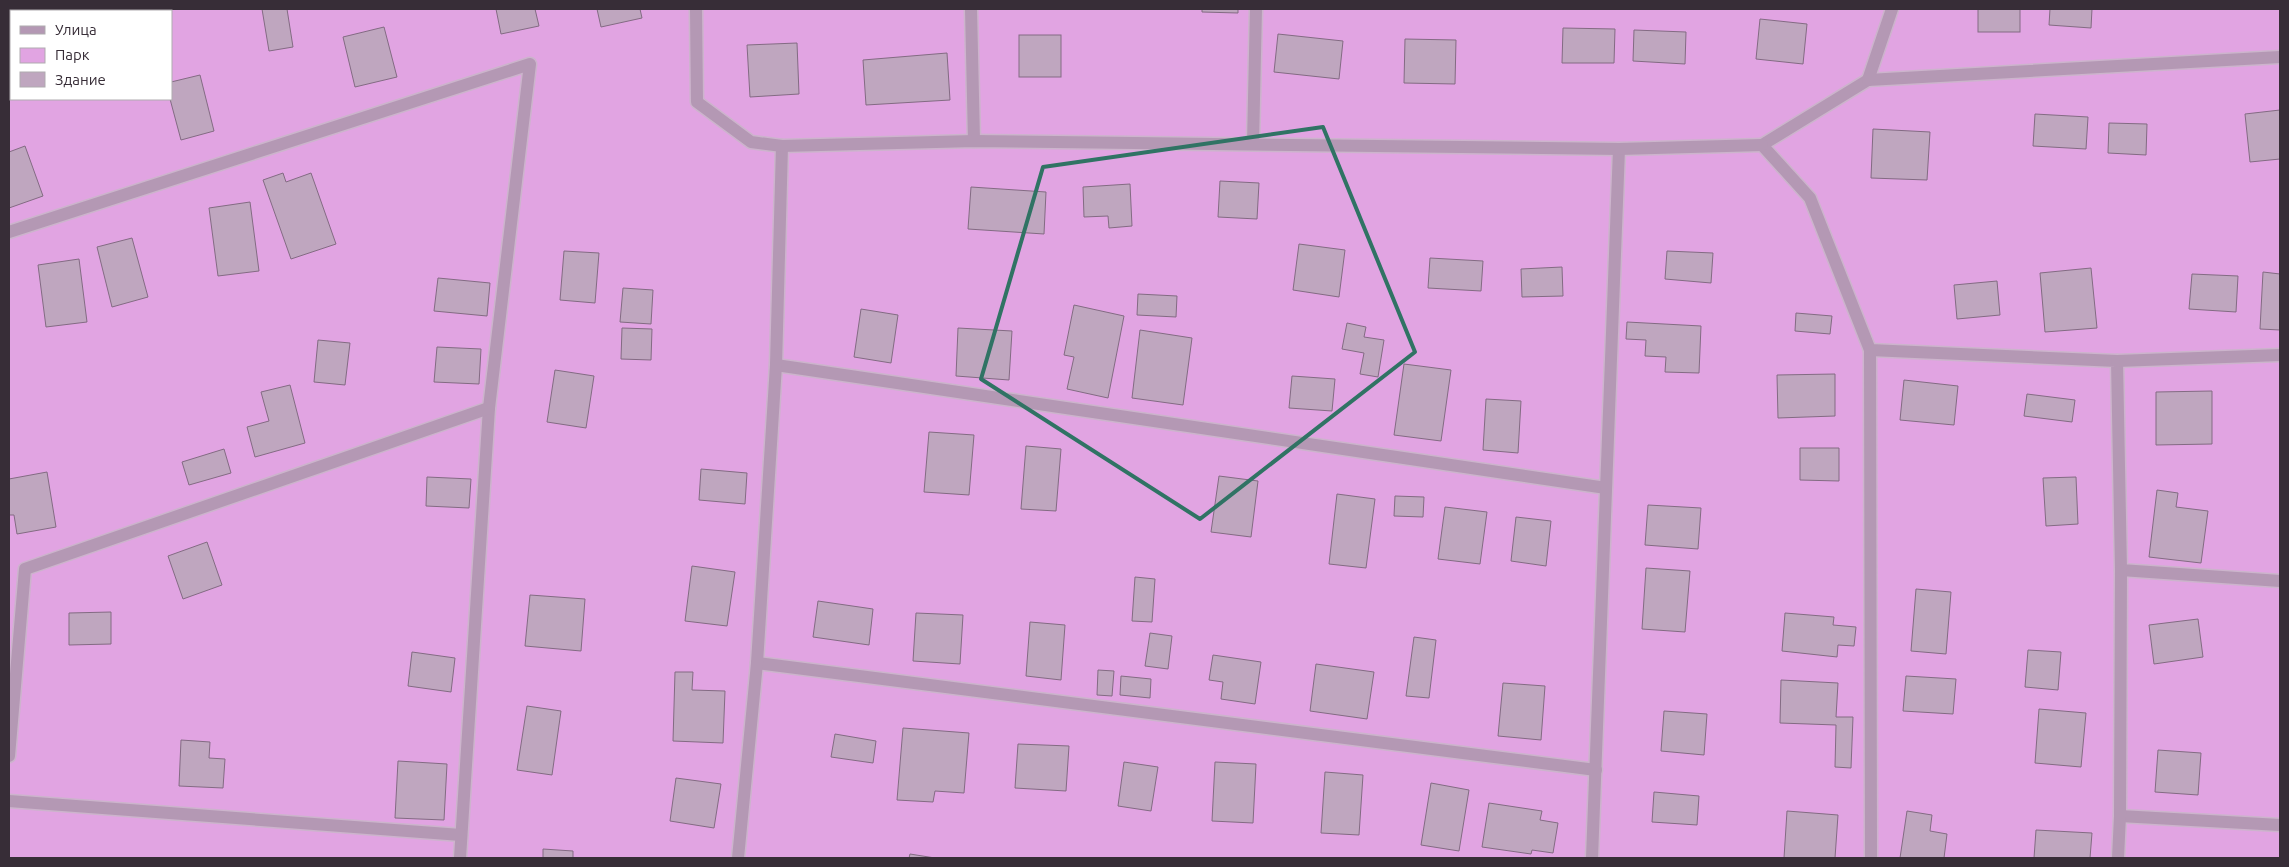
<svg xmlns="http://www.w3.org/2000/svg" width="2289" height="867" font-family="Ubuntu,sans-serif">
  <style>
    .green { fill: #e1a4e2; fill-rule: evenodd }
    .building { fill: #bfa6bf; stroke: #836b83 }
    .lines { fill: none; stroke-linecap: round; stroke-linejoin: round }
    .service-casing { stroke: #ccb4cc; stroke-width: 15 }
    .minor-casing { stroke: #ccb4cc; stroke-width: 15 }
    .service { stroke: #b498b4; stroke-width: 12 }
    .minor { stroke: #b498b4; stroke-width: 12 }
    .marked { fill: none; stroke: #307364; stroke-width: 4; stroke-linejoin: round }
  </style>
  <rect width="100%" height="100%" fill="#f1d6f1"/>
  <path class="green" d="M9 9H2280V858H9ZM11 11H171V99H11Z"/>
  <g class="building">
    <path d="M262 9H287L293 47 269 51Z"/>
    <path d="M496 9H535L539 26 501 34Z"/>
    <path d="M597 9H640L642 18 601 27Z"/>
    <path d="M1202 9H1238V13L1202 12Z"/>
    <rect x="1978" y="9" width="42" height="23"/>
    <path d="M2050 9H2092L2091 28 2049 25Z"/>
    <path d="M1760 19 1807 24 1803 64 1756 59Z"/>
    <path d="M384 27 397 77 355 87 343 37Z"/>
    <path d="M1563 28 1615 29 1614 63H1562Z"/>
    <path d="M1634 30 1686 32 1685 64 1633 61Z"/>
    <path d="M1278 34 1343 41 1339 79 1274 72Z"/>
    <rect x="1019" y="35" width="42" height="42"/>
    <path d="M1405 39 1456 40 1455 84 1404 83Z"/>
    <path d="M797 43 799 94 750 97 747 45Z"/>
    <path d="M947 53 950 100 866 105 863 60Z"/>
    <path d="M200 75 214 131 181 140 170 99 171 82Z"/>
    <path d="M2280 110V159L2250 162 2245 114Z"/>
    <path d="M2035 114 2088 117 2086 149 2033 146Z"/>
    <path d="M2109 123 2147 124 2146 155 2108 153Z"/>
    <path d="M1873 129 1930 132 1927 180 1871 178Z"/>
    <path d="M25 146 43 196 9 208V152Z"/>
    <path d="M283 173 286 182 311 173 336 244 291 259 263 180Z"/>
    <path d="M1220 181 1259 183 1257 219 1218 217Z"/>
    <path d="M1130 184 1132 226 1109 228 1108 216 1084 217 1083 187Z"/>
    <path d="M971 187 1046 192 1044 234 968 229Z"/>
    <path d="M250 202 259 271 218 276 209 208Z"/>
    <path d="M132 238 148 297 112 307 97 247Z"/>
    <path d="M1299 244 1345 250 1339 297 1293 290Z"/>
    <path d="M564 251 599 253 595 303 560 300Z"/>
    <path d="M1667 251 1713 253 1711 283 1665 279Z"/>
    <path d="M1430 258 1483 261 1481 291 1428 288Z"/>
    <path d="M79 259 87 322 46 327 38 265Z"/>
    <path d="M1562 267 1563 296 1522 297 1521 269Z"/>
    <path d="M2091 268 2097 328 2045 332 2040 273Z"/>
    <path d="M2263 272 2280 274V330L2260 329Z"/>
    <path d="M2192 274 2238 276 2236 312 2189 309Z"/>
    <path d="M438 278 490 283 487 316 434 311Z"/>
    <path d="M1997 281 2000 315 1957 319 1954 285Z"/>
    <path d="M623 288 653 290 651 324 620 322Z"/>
    <path d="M1138 294 1177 296 1176 317 1137 315Z"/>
    <path d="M1074 305 1124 316 1108 398 1067 389 1074 357 1064 355Z"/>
    <path d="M861 309 898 315 891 363 854 357Z"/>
    <path d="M1796 313 1832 316 1830 334 1795 331Z"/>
    <path d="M1627 322 1701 326 1699 373 1665 372 1666 357 1645 356 1646 340 1626 339Z"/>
    <path d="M1347 323 1366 327 1364 337 1384 340 1378 377 1360 374 1364 353 1342 349Z"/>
    <path d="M622 328 652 329 651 360 621 359Z"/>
    <path d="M958 328 1012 331 1009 380 956 376Z"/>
    <path d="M1140 330 1192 338 1183 405 1132 398Z"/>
    <path d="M318 340 350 343 345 385 314 382Z"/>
    <path d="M437 347 481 349 479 384 434 382Z"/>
    <path d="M1404 364 1451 370 1441 441 1394 435Z"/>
    <path d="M555 370 594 376 586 428 547 422Z"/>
    <path d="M1835 374V416L1778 418 1777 375Z"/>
    <path d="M1292 376 1335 379 1332 411 1289 408Z"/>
    <path d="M1904 380 1958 386 1954 425 1900 420Z"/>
    <path d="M290 385 305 443 255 457 247 427 269 421 261 392Z"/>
    <path d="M2212 391V444L2156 445V392Z"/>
    <path d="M2027 394 2075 400 2072 422 2024 416Z"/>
    <path d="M1486 399 1521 401 1518 453 1483 450Z"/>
    <path d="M929 432 974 435 969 495 924 492Z"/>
    <path d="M1026 446 1061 449 1056 511 1021 509Z"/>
    <path d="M1800 448H1839V481L1800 480Z"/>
    <path d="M224 449 231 473 189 485 182 462Z"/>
    <path d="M701 469 747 473 745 504 699 500Z"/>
    <path d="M47 472 56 527 17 534 14 515H9V479Z"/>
    <path d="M1219 476 1258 481 1251 537 1211 532Z"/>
    <path d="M427 477 471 479 469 508 426 506Z"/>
    <path d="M2076 477 2078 524 2046 526 2043 478Z"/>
    <path d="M2157 490 2178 493 2176 507 2208 511 2201 563 2149 557Z"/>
    <path d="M1337 494 1375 499 1366 568 1329 564Z"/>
    <path d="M1395 496 1424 497 1423 517 1394 516Z"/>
    <path d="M1648 505 1701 508 1698 549 1645 545Z"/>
    <path d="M1445 507 1487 512 1480 564 1438 559Z"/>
    <path d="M1516 517 1551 521 1546 566 1511 561Z"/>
    <path d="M207 542 222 585 183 599 168 556Z"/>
    <path d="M692 566 735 572 727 626 685 621Z"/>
    <path d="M1646 568 1690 571 1685 632 1642 629Z"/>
    <path d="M1135 577 1155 579 1152 622 1132 621Z"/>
    <path d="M1916 589 1951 592 1946 654 1911 651Z"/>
    <path d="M530 595 585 599 581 651 525 646Z"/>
    <path d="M818 601 873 609 869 645 813 637Z"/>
    <path d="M111 612V644L69 645V613Z"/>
    <path d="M916 613 963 615 960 664 913 661Z"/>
    <path d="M1785 613 1834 617 1833 625 1856 627 1854 646 1838 645 1837 657 1782 651Z"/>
    <path d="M2198 619 2203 657 2154 664 2149 625Z"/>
    <path d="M1030 622 1065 625 1061 680 1026 676Z"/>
    <path d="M1150 633 1172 636 1168 669 1145 666Z"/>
    <path d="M1414 637 1436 640 1429 698 1406 696Z"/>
    <path d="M2028 650 2061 652 2058 690 2025 687Z"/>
    <path d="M412 652 455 658 451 692 408 686Z"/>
    <path d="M1213 655 1261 662 1255 704 1221 699 1223 682 1209 680Z"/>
    <path d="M1316 664 1374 672 1367 719 1310 711Z"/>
    <path d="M1098 670 1114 671 1112 696 1097 695Z"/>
    <path d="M675 672H693L692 690 725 691 723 743 673 741Z"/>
    <path d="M1121 676 1151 679 1150 698 1120 695Z"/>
    <path d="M1906 676 1956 679 1953 714 1903 711Z"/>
    <path d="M1781 680 1838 683 1836 717H1853L1851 768 1835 767 1836 725 1780 723Z"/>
    <path d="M1503 683 1545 686 1541 740 1498 736Z"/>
    <path d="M527 706 561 711 552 775 517 770Z"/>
    <path d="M2039 709 2086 713 2081 767 2035 763Z"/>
    <path d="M1664 711 1707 714 1704 755 1661 751Z"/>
    <path d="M903 728 969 733 964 793 935 791 933 802 897 800Z"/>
    <path d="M835 734 876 741 873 763 831 757Z"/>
    <path d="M181 740 210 742 209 758 225 759 223 788 179 786Z"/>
    <path d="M1018 744 1069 746 1066 791 1015 788Z"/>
    <path d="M2158 750 2201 753 2198 795 2155 792Z"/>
    <path d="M398 761 447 764 444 820 395 818Z"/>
    <path d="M1124 762 1158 767 1151 811 1118 806Z"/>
    <path d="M1215 762 1256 764 1253 823 1212 821Z"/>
    <path d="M1325 772 1363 775 1359 835 1321 833Z"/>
    <path d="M676 778 721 784 714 828 670 821Z"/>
    <path d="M1431 783 1469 790 1459 851 1421 845Z"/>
    <path d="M1654 792 1699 796 1697 825 1652 822Z"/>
    <path d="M1489 803 1542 811 1540 820 1558 823 1553 853 1532 850 1531 854 1482 847Z"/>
    <path d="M1787 811 1838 815 1835 858H1784Z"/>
    <path d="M1907 811 1932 815 1930 831 1947 834 1944 858H1900Z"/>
    <path d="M2036 830 2092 833 2090 858H2034Z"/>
    <path d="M543 849 573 851V858H543Z"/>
    <path d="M910 854 935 858H909Z"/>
  </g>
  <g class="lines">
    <defs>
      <g id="service">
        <path d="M971 9 974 141"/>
        <path d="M2280 57 1868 80 1762 145 1810 198 1870 350 2117 361 2121 570 2280 581"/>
        <path d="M1868 80 1892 9"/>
        <path d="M1253 143 1256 9"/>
        <path d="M9 232 530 64 489 408 460 858"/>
        <path d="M1870 350 1871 858"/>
        <path d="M2117 361 2280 355"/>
        <path d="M776 365 1606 488"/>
        <path d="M757 663 1596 770"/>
        <path d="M9 756 25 569 489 408"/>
        <path d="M9 801 461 835"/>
        <path d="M2120 816 2280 825"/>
        <path d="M738 858 757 663 776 365 782 146"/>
        <path d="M1592 858 1619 149"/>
        <path d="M2118 858 2120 816 2121 570"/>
      </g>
      <g id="minor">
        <path d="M696 9 697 102 751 142 782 146 974 141 1619 149 1762 145"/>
        <path d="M106 11 114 9"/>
        <path d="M9 41 11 40"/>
      </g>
    </defs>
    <use href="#service" class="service-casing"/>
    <use href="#minor" class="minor-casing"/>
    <use href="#service" class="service"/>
    <use href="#minor" class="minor"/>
  </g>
  <path class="marked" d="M1323 127 1415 352 1200 519 981 379 1043 167Z"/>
  <rect width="2289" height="867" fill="none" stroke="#372d37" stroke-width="20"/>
  <rect x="10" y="10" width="162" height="90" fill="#ffffff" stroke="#afabaf"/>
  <rect x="20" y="26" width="25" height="8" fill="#b498b4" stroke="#afabaf"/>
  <text x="55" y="35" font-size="15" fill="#372d37">Улица</text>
  <rect x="20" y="48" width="25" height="15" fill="#e1a4e2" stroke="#afabaf"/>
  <text x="55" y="60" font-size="15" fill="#372d37">Парк</text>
  <rect x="20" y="72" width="25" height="15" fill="#bfa6bf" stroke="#afabaf"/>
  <text x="55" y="85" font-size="15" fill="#372d37">Здание</text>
</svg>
